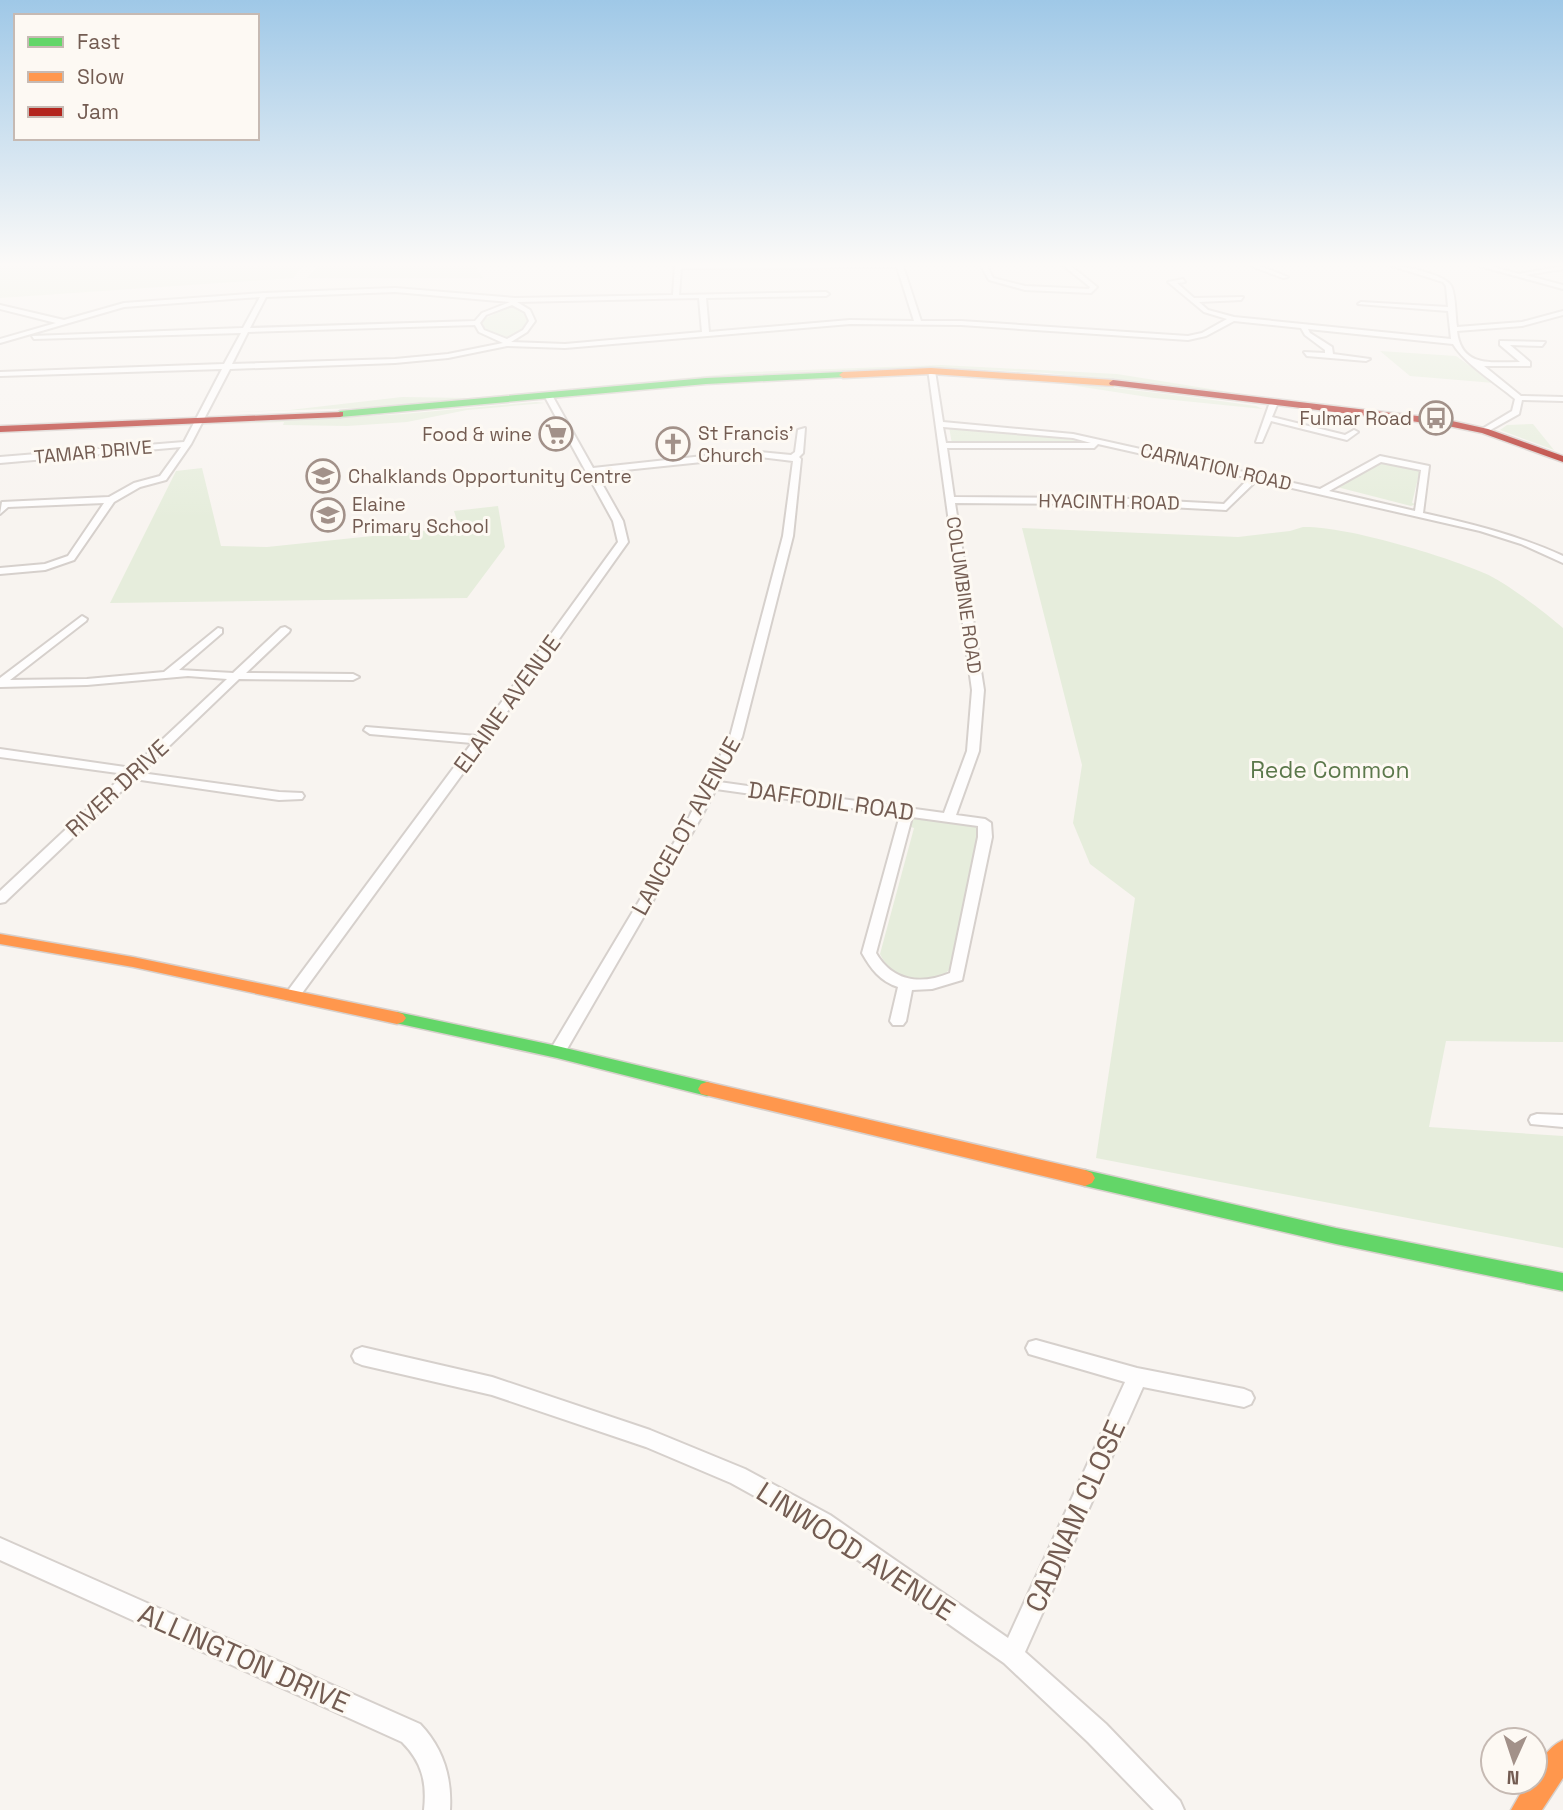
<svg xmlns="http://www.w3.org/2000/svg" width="1563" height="1810" font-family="'Space Grotesk',sans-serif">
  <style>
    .green { fill: #e6eddc }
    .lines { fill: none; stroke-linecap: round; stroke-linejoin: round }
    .street-casing { stroke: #d6d0cc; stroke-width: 4 }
    .fast-casing { stroke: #d7d0cc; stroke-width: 3 }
    .slow-casing { stroke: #d7d0cc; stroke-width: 3 }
    .jam-casing { stroke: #d7d0cc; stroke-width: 3 }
    .street { fill: #fefdfd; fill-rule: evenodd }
    .fast { fill: #63d668; fill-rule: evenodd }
    .slow { fill: #ff974d; fill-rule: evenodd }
    .jam { fill: #b3261e; fill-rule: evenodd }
    .labels { text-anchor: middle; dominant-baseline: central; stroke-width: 6; stroke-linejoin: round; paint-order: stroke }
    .far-poi-label { font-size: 19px; fill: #735c52; stroke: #fdf9f3; text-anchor: start }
    .far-street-label { font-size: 19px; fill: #735c52; stroke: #fdf9f3 }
    .street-label { font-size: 23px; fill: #735c52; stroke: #fdf9f3 }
    .park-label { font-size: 23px; fill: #5b784b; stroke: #fdf9f3 }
    .near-street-label { font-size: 28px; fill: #735c52; stroke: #fdf9f3 }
  </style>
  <rect width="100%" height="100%" fill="#f8f4f0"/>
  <g class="green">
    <path d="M0 266H303L293 278 0 298Z"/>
    <path d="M318 266H478L477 269 483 278H307Z"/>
    <path d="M513 305 525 312 530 321 522 331 506 339 485 331 482 323 484 319Z"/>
    <path d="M1380 351 1456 356 1494 383 1410 376Z"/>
    <path d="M941 365 1117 374 1267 398 1340 405 1346 409 1047 373 922 367 692 379 387 407 211 413 290 410 402 397 468 398 749 372Z"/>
    <path d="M939 374C1045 379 1150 391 1256 406L1263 409 1154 398 1044 381Z"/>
    <path d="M536 402 545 403 467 410 407 422 347 426 283 425 284 422 206 425 403 414Z"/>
    <path d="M1533 424 1554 450 1500 430 1507 425Z"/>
    <path d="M949 427 1024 432 1085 442 1069 445 1067 442 1010 441V444H952Z"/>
    <path d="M1384 461 1420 470 1412 503 1416 504 1411 506 1337 487Z"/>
    <path d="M202 468 221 546 267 547 459 527 454 511 498 506 505 547 467 598 110 603 176 471Z"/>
    <path d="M1303 527C1346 526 1442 555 1484 573 1504 581 1546 613 1563 628V1042L1446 1041 1429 1127 1563 1136V1248L1096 1158 1135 898 1090 864 1073 823 1082 765 1022 528 1238 537 1290 531Z"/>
    <path d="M916 816 980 826 981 830C977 854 962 958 948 971 938 980 926 980 913 978 898 977 886 967 880 954L914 828 908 826Z"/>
  </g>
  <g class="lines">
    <defs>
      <g id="street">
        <path d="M675 266H903L921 321H961L1188 336 1202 333 1227 319 1204 312 1168 282 1183 279 1185 282 1177 283 1194 298 1243 297 1241 300 1199 302 1208 310 1234 317 1451 339 1448 311 1358 304 1361 302 1448 307 1446 286 1443 282 1392 266C1405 266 1449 275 1452 288 1456 300 1455 314 1457 327L1522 322 1563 311V315L1522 326 1457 331C1461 368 1492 362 1520 362L1500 345V341L1545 342 1542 346 1510 345 1530 362V366H1484L1521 396 1563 397V401L1522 400 1519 414 1485 433 1481 431 1482 429 1512 411 1515 399C1496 383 1465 364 1453 344L1308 329 1310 333 1332 347 1333 354 1370 359 1366 361 1307 356 1304 352 1325 353V350L1305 335 1301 328 1234 321 1206 336 1188 340 961 325 850 324 565 348 507 346 448 358 395 363 230 369 191 444 166 480 140 487 114 502 74 560 45 570 0 574V568L45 564 68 556 104 503 8 507 0 514 2 502 109 497 134 483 160 476 181 447 0 463V457L184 442 222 369 0 376V372L224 364 241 333 34 339 32 336 243 328 260 297 124 307 0 343V339L56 323 0 309V305L64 320 124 303 264 293 395 288 515 298 673 295ZM897 267 914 321 850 320 709 332 706 298 826 296 829 294 826 292 679 295 681 268ZM395 292 510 302 482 313 475 321 250 328 266 297ZM699 298 702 332 565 344 511 342 527 332 535 321 530 310 517 302ZM512 305 525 312 529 321 523 330 507 339 484 330 480 323 486 315ZM475 325 479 332 503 343 448 354 395 359 232 364 248 332Z"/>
        <path d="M981 266H987L993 278 1025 286 1089 289 1090 287 1064 266H1071L1097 287 1091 293 1025 290 989 280Z"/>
        <path d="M1251 266H1260L1288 277 1283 278Z"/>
        <path d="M1479 266H1490L1519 274 1563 266V269L1525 275 1563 285V289Z"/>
        <path d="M928 369 935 371 943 422 1073 434 1320 489 1380 456 1429 466 1423 513C1472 524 1517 535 1563 556V563L1521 544 1480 531 1257 480 1226 510 1111 504 955 503 984 690 979 751 956 815 985 819 991 823 992 837 962 980 932 989 912 990 906 1021 903 1025H893L890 1021 898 987C880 981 871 969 862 953L900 815 716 789 699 821 563 1056H551L549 1052 687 821 730 737 783 536 793 461 760 457 731 459 596 473 623 521 628 542 485 743 297 1000H287L284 996 287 992 472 743 370 734 364 730 366 727 477 736 618 542 613 521 545 397 546 395 553 397 593 468 731 453 760 452 791 455 795 452 798 430 805 428 803 453 799 457 801 459 793 536 742 737 719 782 944 813 967 751 972 690ZM943 427 1073 438 1091 443H946ZM1098 444 1249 478 1224 504 1111 498 954 497 947 448H1094ZM1381 462 1421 470 1415 511 1329 491ZM912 817 978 826V837L950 973C921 985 893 982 876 953Z"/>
        <path d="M1273 403 1277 405 1272 417 1345 435 1354 430 1358 432 1347 440 1271 421 1262 442H1256L1269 405Z"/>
        <path d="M82 616 87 619 86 621 10 680 87 679 164 672 218 628 222 629V633L179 670 233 673 281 628 285 627 290 630 289 632 246 673 353 674 359 677 353 680 239 679 141 773 279 792 302 793 304 796 302 799 279 800 134 779 5 902 0 903V891L125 774 0 757V749L132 768 227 679 188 676 87 685 0 687V678Z"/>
        <path d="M1537 1114 1563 1115V1127L1531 1124 1529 1120 1531 1116Z"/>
        <path d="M1036 1340 1137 1368 1244 1389 1251 1392 1254 1398 1251 1404 1244 1407 1143 1387 1025 1652 1106 1724 1180 1801 1184 1810H1154L1088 1742 1004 1663 814 1529 731 1483 646 1447 492 1395 362 1365 355 1362 352 1356 355 1350 362 1347 492 1377 650 1430 745 1469 830 1515 1008 1638 1125 1382 1029 1354 1026 1348 1029 1342Z"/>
        <path d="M0 1538 420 1724C443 1748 452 1777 450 1810H424C427 1782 422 1762 402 1742L0 1560Z"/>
      </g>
      <g id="fast">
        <path d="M843 372 846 373V377L706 384 340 417 336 414 340 411 706 378Z"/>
        <path d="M397 1012 557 1046 707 1082 713 1084 716 1089 713 1094 707 1096 557 1058 391 1022 388 1018 391 1014Z"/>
        <path d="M1085 1170 1336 1228 1563 1273V1291L1336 1244 1085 1186 1078 1183 1075 1178 1078 1173Z"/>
      </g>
      <g id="slow">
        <path d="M931 368 1113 380 1117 383 1113 386 931 374 843 378 839 375 843 372Z"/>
        <path d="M0 934 133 957 397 1012 403 1014 406 1018 403 1022 397 1024 133 967 0 944Z"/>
        <path d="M707 1082 1085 1170 1092 1173 1095 1178 1092 1183 1085 1186 701 1094 698 1089 701 1084Z"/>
        <path d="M1563 1740V1778L1542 1810H1511L1527 1782H1535C1535 1765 1548 1747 1563 1740Z"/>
      </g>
      <g id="jam">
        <path d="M1113 380 1443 419 1488 429 1563 456V462L1482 433 1443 425 1110 385 1109 383Z"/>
        <path d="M343 412V416L340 417 0 432V426Z"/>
      </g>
    </defs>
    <use href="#street" class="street-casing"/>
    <use href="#fast" class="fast-casing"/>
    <use href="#slow" class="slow-casing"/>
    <use href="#jam" class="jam-casing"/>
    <use href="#street" class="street"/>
    <use href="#fast" class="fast"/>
    <use href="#slow" class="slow"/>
    <use href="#jam" class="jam"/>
  </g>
  <linearGradient id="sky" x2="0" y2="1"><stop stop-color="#9fc8e7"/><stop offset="0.51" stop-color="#fcfaf8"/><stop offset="1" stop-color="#fcfaf8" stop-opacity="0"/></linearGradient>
  <rect width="1563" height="519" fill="url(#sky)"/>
  <defs>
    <symbol id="bus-ring" viewBox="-11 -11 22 22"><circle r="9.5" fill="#fdf9f3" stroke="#a29189" stroke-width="1.5"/><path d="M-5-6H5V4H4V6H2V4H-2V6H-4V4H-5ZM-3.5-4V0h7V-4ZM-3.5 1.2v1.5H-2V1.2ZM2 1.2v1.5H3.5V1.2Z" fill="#a29189"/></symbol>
    <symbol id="supermarket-ring" viewBox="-11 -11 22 22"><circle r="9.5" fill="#fdf9f3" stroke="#a29189" stroke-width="1.5"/><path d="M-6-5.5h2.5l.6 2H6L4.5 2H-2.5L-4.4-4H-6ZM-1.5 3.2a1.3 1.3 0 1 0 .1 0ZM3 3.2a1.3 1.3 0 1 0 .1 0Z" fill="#a29189"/></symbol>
    <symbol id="church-ring" viewBox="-11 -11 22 22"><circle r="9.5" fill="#fdf9f3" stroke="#a29189" stroke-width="1.5"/><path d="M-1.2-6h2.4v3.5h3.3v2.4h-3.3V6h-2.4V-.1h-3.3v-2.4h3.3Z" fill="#a29189"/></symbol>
    <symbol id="school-ring" viewBox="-11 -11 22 22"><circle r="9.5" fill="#fdf9f3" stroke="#a29189" stroke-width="1.5"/><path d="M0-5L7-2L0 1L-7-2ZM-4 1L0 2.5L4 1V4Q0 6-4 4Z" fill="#a29189"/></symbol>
  </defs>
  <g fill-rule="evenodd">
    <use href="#bus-ring" x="1417" y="399" width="38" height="38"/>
    <use href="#supermarket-ring" x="537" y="415" width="38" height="38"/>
    <use href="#church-ring" x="654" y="425" width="38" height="38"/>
    <use href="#school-ring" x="304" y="457" width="38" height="38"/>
    <use href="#school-ring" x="309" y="496" width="38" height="38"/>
  </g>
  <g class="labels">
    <g class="far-poi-label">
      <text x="1412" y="418" text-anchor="end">Fulmar Road</text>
      <text x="698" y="433">St Francis'<tspan x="698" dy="22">Church</tspan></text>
      <text x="532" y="434" text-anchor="end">Food &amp; wine</text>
      <text x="348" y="476">Chalklands Opportunity Centre</text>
      <text x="352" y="504">Elaine<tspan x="352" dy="22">Primary School</tspan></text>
    </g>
    <g class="far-street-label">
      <text transform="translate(93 452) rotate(-5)">TAMAR DRIVE</text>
      <text transform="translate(1216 467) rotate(13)">CARNATION ROAD</text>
      <text transform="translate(1109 502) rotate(1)">HYACINTH ROAD</text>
      <text transform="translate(964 595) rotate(82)">COLUMBINE ROAD</text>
    </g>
    <g class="street-label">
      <text transform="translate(507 704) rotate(-54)">ELAINE AVENUE</text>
      <text transform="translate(117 788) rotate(-43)">RIVER DRIVE</text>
      <text transform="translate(831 801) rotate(8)">DAFFODIL ROAD</text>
      <text transform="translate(686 826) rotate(-61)">LANCELOT AVENUE</text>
    </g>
    <g class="park-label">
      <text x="1330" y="770">Rede Common</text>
    </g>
    <g class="near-street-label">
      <text transform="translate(1075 1516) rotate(-66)">CADNAM CLOSE</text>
      <text transform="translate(856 1551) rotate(33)">LINWOOD AVENUE</text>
      <text transform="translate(244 1658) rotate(24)">ALLINGTON DRIVE</text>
    </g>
  </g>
  <rect x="14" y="14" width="245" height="126" fill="#fdf9f3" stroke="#c6bab3" stroke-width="2"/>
  <rect x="28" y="37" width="35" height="10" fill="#63d668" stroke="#c6bab3" stroke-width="2"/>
  <text x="77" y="49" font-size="21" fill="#735c52">Fast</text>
  <rect x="28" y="72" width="35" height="10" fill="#ff974d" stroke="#c6bab3" stroke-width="2"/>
  <text x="77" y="84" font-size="21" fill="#735c52">Slow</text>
  <rect x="28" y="107" width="35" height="10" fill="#b3261e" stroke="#c6bab3" stroke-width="2"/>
  <text x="77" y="119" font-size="21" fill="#735c52">Jam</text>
  <g transform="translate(1514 1761) rotate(183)"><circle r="33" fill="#fdf9f3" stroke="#c6bab3" stroke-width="2"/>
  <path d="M0-5L12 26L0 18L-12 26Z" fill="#a29189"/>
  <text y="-10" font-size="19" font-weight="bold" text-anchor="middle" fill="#735c52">N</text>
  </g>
</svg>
